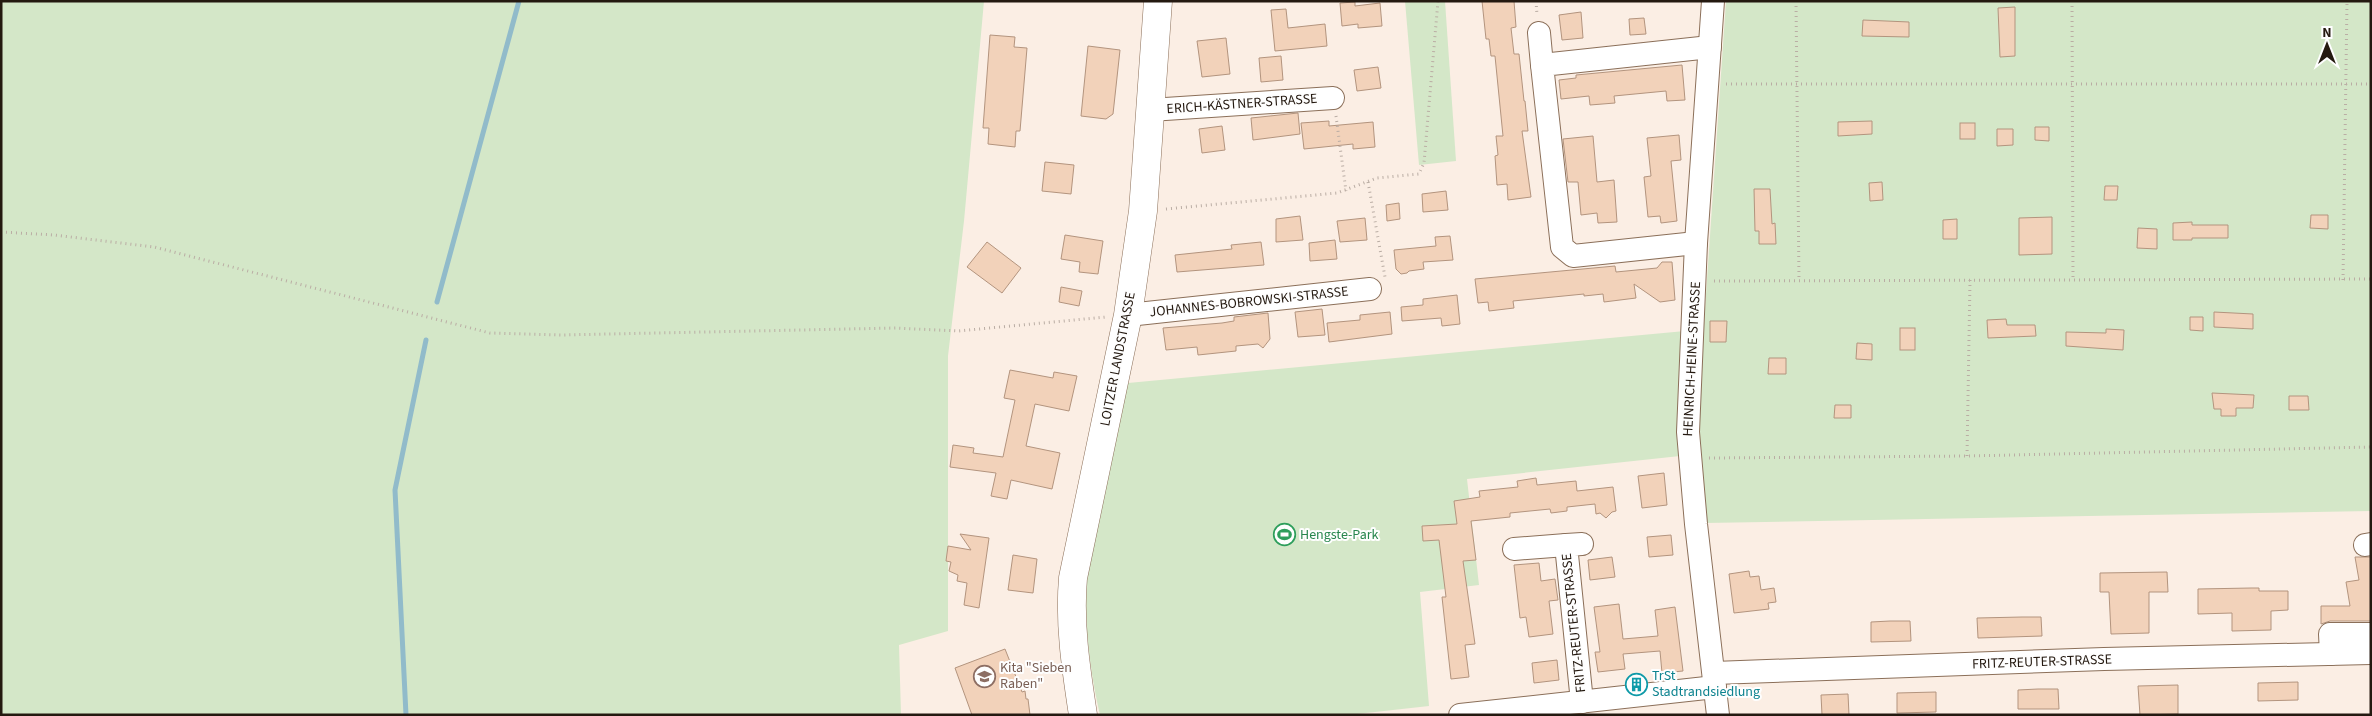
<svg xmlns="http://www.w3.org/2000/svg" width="2372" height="716" font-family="'Source Sans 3',sans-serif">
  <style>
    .green { fill: #d4e7c8 }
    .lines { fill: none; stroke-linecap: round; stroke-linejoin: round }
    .stream { stroke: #91bbca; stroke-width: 5 }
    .building { fill: #f2d2ba; stroke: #b3947e }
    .minor-casing { stroke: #8b6f59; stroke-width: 24 }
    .major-casing { stroke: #8b6f59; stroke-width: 29 }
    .path { stroke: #baada4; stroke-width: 3; stroke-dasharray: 1 4; stroke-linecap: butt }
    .minor { stroke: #fff; stroke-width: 22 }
    .major { stroke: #fff; stroke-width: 28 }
    .labels { text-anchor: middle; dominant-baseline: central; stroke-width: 4; stroke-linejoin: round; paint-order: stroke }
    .street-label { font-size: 14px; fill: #241910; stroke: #fefefe }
    .leisure-label { font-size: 14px; fill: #27864d; stroke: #fefefe; text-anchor: start }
    .education-label { font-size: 14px; fill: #785e54; stroke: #fefefe; text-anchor: start }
    .culture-label { font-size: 14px; fill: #0d838f; stroke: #fefefe; text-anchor: start }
  </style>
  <rect width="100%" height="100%" fill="#fbeee4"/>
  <g class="green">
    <path d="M1 1H984L964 221 948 356V631L899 645 901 715H1Z"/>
    <path d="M1405 1H1445L1456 161 1419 165Z"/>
    <path d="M1726 1H2371V511L1705 523 1700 455 1699 397Z"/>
    <path d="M1685 331 1680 456 1467 479 1479 585 1420 592 1429 706 1348 715H1100C1089 666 1082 613 1089 563 1097 503 1115 443 1128 383Z"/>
  </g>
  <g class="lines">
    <g class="stream">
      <path d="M437 302 519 1"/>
      <path d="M406 715 395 490 426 340"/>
    </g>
  </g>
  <g class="building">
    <path d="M1482 1H1514L1516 27 1511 28 1514 54H1519L1524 101H1525L1528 131H1522L1531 197 1508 200 1507 184 1497 185 1495 156 1498 155 1496 136H1503L1495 56H1491L1489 39H1486Z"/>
    <path d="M1355 2V6L1380 3 1382 26 1358 28V24L1342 26 1340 3Z"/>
    <path d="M2015 7V56L2000 57 1998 8Z"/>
    <path d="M1286 9 1288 28 1325 24 1327 46 1275 51 1271 10Z"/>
    <path d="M1581 12 1583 38 1562 40 1559 15Z"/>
    <path d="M1644 18 1646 34 1630 35 1629 19Z"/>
    <path d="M1863 20 1909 22V37L1862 36Z"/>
    <path d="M990 35 1015 37 1014 47 1027 48 1020 131H1016L1015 147 988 144 989 128H983Z"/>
    <path d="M1226 38 1230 74 1202 77 1197 41Z"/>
    <path d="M1088 46 1120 50 1113 114 1106 119 1081 116Z"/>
    <path d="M1281 56 1283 80 1261 82 1259 58Z"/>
    <path d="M1682 65 1685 100 1667 101 1666 91 1614 96 1615 103 1590 105 1589 96 1561 99 1559 80 1576 78V75Z"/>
    <path d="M1378 67 1381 88 1357 91 1354 70Z"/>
    <path d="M1298 113 1300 134 1253 140 1251 118Z"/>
    <path d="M1329 121V126L1373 122 1375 147 1353 149V144L1304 149 1301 123Z"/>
    <path d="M1872 121V134L1838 136V122Z"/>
    <rect x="1960" y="123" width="15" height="16"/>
    <path d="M1222 126 1225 150 1202 153 1199 129Z"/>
    <path d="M2035 127H2049V141L2035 140Z"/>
    <path d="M1997 129H2013V145L1997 146Z"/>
    <path d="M1679 135 1681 160 1671 161 1677 221 1661 223 1660 216 1648 217 1644 177 1651 176 1647 138Z"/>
    <path d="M1593 136 1597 182 1614 180 1617 222 1598 223 1597 213 1581 215 1578 182H1568L1563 139Z"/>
    <path d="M1045 162 1074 165 1071 194 1042 191Z"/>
    <path d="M1882 182 1883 200 1870 201 1869 183Z"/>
    <path d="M2105 186H2118L2117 200H2104Z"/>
    <path d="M1754 189H1770L1772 224 1775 223 1776 244H1759V231H1755Z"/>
    <path d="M1446 191 1448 210 1423 212 1422 194Z"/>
    <path d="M1399 203 1400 219 1387 221 1386 205Z"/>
    <path d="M2311 215H2328V229L2310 228Z"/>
    <path d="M1300 216 1303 240 1276 242V219Z"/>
    <path d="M2052 217V254L2019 255V218Z"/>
    <path d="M1365 218 1367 240 1340 242 1337 221Z"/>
    <path d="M1957 219V239H1943V220Z"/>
    <path d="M2192 222V225H2228V238H2192V240H2173V223Z"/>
    <path d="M2138 228 2157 229V249L2137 248Z"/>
    <path d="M1065 235 1103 241 1098 274 1079 272 1080 262 1061 259Z"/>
    <path d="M1450 236 1453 260 1423 262 1424 269 1409 271 1407 273 1401 274 1396 269 1394 250 1436 246 1435 237Z"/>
    <path d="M1335 240 1337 259 1310 261 1309 243Z"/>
    <path d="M987 242 1021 268 1002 293 967 267Z"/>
    <path d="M1261 242 1264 265 1177 272 1175 255 1232 249 1231 245Z"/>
    <path d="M1662 262H1672L1675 300 1660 302 1634 284 1636 298 1604 302 1603 294 1584 296V294L1513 301 1514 308 1489 311 1488 302 1478 303 1475 279 1615 266 1616 272 1657 268Z"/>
    <path d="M1061 287 1082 291 1079 306 1059 302Z"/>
    <path d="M1457 295 1460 324 1442 326 1441 318 1402 321 1401 307 1423 305V299Z"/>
    <path d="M1322 309 1325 335 1298 337 1295 312Z"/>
    <path d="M1390 312 1392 334 1329 342 1327 323 1360 320V315Z"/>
    <path d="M2214 312 2253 314V329L2214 327Z"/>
    <path d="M1268 313 1270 339 1263 348 1258 344 1236 346V351L1198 355 1197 347 1166 350 1163 328 1222 323 1234 321V317Z"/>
    <path d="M2190 317H2203V331L2190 330Z"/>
    <path d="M2006 319 2007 325H2035L2036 336 1988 338 1987 320Z"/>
    <path d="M1710 321H1727L1726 342H1710Z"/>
    <rect x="1900" y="328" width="15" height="22"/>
    <path d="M2106 329 2124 330 2123 350 2066 346V332L2106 333Z"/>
    <path d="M1857 343 1872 344V360L1856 359Z"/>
    <path d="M1769 358H1786V374H1768Z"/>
    <path d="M1010 370 1053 378 1054 372 1077 376 1069 411 1035 404 1026 446 1060 453 1052 489 1011 480 1007 499 991 496 996 473 950 467 953 445 974 448 973 453 1003 457 1015 400 1004 398Z"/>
    <path d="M2212 393 2254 395 2253 408H2236V416H2221V409H2214Z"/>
    <path d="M2289 396H2308L2309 410H2289Z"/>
    <path d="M1835 405H1851V418H1834Z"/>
    <path d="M1664 473 1667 505 1642 508 1638 476Z"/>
    <path d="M1536 478 1537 485 1576 481 1577 491 1613 487 1616 511 1612 512 1606 518 1600 513 1596 514 1595 504 1567 507V511L1551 513 1550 509 1510 513V517L1471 521 1476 560 1463 561 1475 644 1465 645 1469 677 1451 679 1442 597H1446L1439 540 1423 541 1422 526 1457 524 1454 501 1480 497 1479 491 1518 487 1517 481Z"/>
    <path d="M960 534 989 538 979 608 964 605 967 583 957 581 958 575 949 571 951 562 946 561 948 546 971 550Z"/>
    <path d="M1671 535 1673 555 1649 557 1647 537Z"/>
    <path d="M1013 555 1037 559 1033 593 1008 590Z"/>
    <path d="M1612 557 1615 577 1590 580 1588 560Z"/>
    <path d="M2355 557H2371V621H2330L2321 624V606H2350L2346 582 2359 580Z"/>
    <path d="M1539 563 1541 581 1555 579 1558 600 1549 601 1553 634 1529 637 1526 617 1520 618 1514 565Z"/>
    <path d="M1749 571 1750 577 1759 576 1761 590 1774 588 1776 602 1768 603 1769 609 1734 613 1729 574Z"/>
    <path d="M2167 572 2168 592H2149V633L2111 634 2109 592H2100V573Z"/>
    <path d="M2251 588H2259V591H2288V610L2271 611V630L2232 631V613L2198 614V589Z"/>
    <path d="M1619 604 1623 639 1658 636 1655 610 1675 607 1683 671 1662 673 1660 651 1623 654 1625 669 1598 672 1595 652H1600L1594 607Z"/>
    <path d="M2022 617H2041L2042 636 1978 638 1977 618Z"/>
    <path d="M1890 621H1910L1911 641 1871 642V622Z"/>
    <path d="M1005 649 1022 692 1025 691 1026 699H1028L1030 715H972L955 668Z"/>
    <path d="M1557 660 1559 680 1534 683 1532 663Z"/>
    <path d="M2298 682V700L2258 701V683Z"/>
    <path d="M2178 685V714L2140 715 2138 686Z"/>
    <path d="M2038 689H2058L2059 709H2018V690Z"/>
    <path d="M1936 692V712L1897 713V693Z"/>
    <path d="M1848 694 1849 715H1822L1821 695Z"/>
  </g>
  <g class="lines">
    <defs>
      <g id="minor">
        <path d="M1713 1 1696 243 1688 432 1696 524 1718 715"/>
        <path d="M1539 33 1542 65"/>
        <path d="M1150 110 1333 98"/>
        <path d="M1696 243 1573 256 1562 247 1542 65 1710 47"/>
        <path d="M1128 315 1370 289"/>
        <path d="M2365 545 2371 544"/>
        <path d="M1514 549 1566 545"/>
        <path d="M2331 654 2330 634H2371"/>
        <path d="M1714 673 2104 659 2371 653"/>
        <path d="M1582 702 1566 545 1582 544"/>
        <path d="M1460 715 1715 687"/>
      </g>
      <path id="major" d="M1083 715C1076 669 1069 624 1073 578L1128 315 1143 211 1158 1"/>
    </defs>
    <use href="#minor" class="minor-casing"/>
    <use href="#major" class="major-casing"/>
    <g class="path">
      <path d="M1536 1 1537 15"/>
      <path d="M1796 1 1799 281"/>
      <path d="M2072 1 2073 280"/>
      <path d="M1726 84H2371"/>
      <path d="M1336 116 1346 191"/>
      <path d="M1368 182 1385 277"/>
      <path d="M1166 209 1337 193 1377 178 1419 174 1424 163 1438 1"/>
      <path d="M1 232 54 235 154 247 490 333 561 335 896 328 958 331 1106 317"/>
      <path d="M2343 280 2347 1"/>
      <path d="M1714 281 2371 279"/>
      <path d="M1967 456 1970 280"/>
      <path d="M1709 458 1967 456 2371 447"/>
    </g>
    <use href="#minor" class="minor"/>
    <use href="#major" class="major"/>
  </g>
  <defs>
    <symbol id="stadium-ring" viewBox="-11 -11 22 22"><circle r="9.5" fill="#fefefe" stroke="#2e9e5b" stroke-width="1.5"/><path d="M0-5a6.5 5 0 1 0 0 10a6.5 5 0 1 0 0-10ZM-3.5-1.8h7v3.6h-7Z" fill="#2e9e5b"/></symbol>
    <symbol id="school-ring" viewBox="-11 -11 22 22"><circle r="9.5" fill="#fefefe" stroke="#8d6e63" stroke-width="1.5"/><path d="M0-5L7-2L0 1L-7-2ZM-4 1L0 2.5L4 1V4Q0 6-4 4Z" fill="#8d6e63"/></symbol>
    <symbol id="building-ring" viewBox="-11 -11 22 22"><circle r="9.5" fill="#fefefe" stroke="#0f9aa8" stroke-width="1.5"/><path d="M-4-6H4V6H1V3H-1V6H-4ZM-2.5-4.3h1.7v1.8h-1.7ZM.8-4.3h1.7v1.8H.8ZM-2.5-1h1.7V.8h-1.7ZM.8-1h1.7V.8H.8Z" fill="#0f9aa8"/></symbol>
  </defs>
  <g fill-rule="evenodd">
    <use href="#stadium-ring" x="1272" y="522" width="25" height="25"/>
    <use href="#school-ring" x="972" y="664" width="25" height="25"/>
    <use href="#building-ring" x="1624" y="672" width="25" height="25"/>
  </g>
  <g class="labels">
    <g class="street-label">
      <text transform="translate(1242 104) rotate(-4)">ERICH-KÄSTNER-STRASSE</text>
      <text transform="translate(1249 302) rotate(-6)">JOHANNES-BOBROWSKI-STRASSE</text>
      <text transform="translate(1118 359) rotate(-79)">LOITZER LANDSTRASSE</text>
      <text transform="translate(1692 359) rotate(-87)">HEINRICH-HEINE-STRASSE</text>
      <text transform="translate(1574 623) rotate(-96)">FRITZ-REUTER-STRASSE</text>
      <text transform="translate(2042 662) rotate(-2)">FRITZ-REUTER-STRASSE</text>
    </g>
    <g class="leisure-label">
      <text x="1300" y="535">Hengste-Park</text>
    </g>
    <g class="education-label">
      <text x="1000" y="668">Kita "Sieben<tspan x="1000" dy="16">Raben"</tspan></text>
    </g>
    <g class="culture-label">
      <text x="1652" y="676">TrSt<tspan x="1652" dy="16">Stadtrandsiedlung</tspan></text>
    </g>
  </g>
  <rect width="2372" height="716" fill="none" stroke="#241910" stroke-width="5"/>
  <g transform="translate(2327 45)" stroke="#fefefe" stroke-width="4" paint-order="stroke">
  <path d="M0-4L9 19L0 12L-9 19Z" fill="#241910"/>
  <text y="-8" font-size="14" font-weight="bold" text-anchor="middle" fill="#241910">N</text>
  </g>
</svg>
